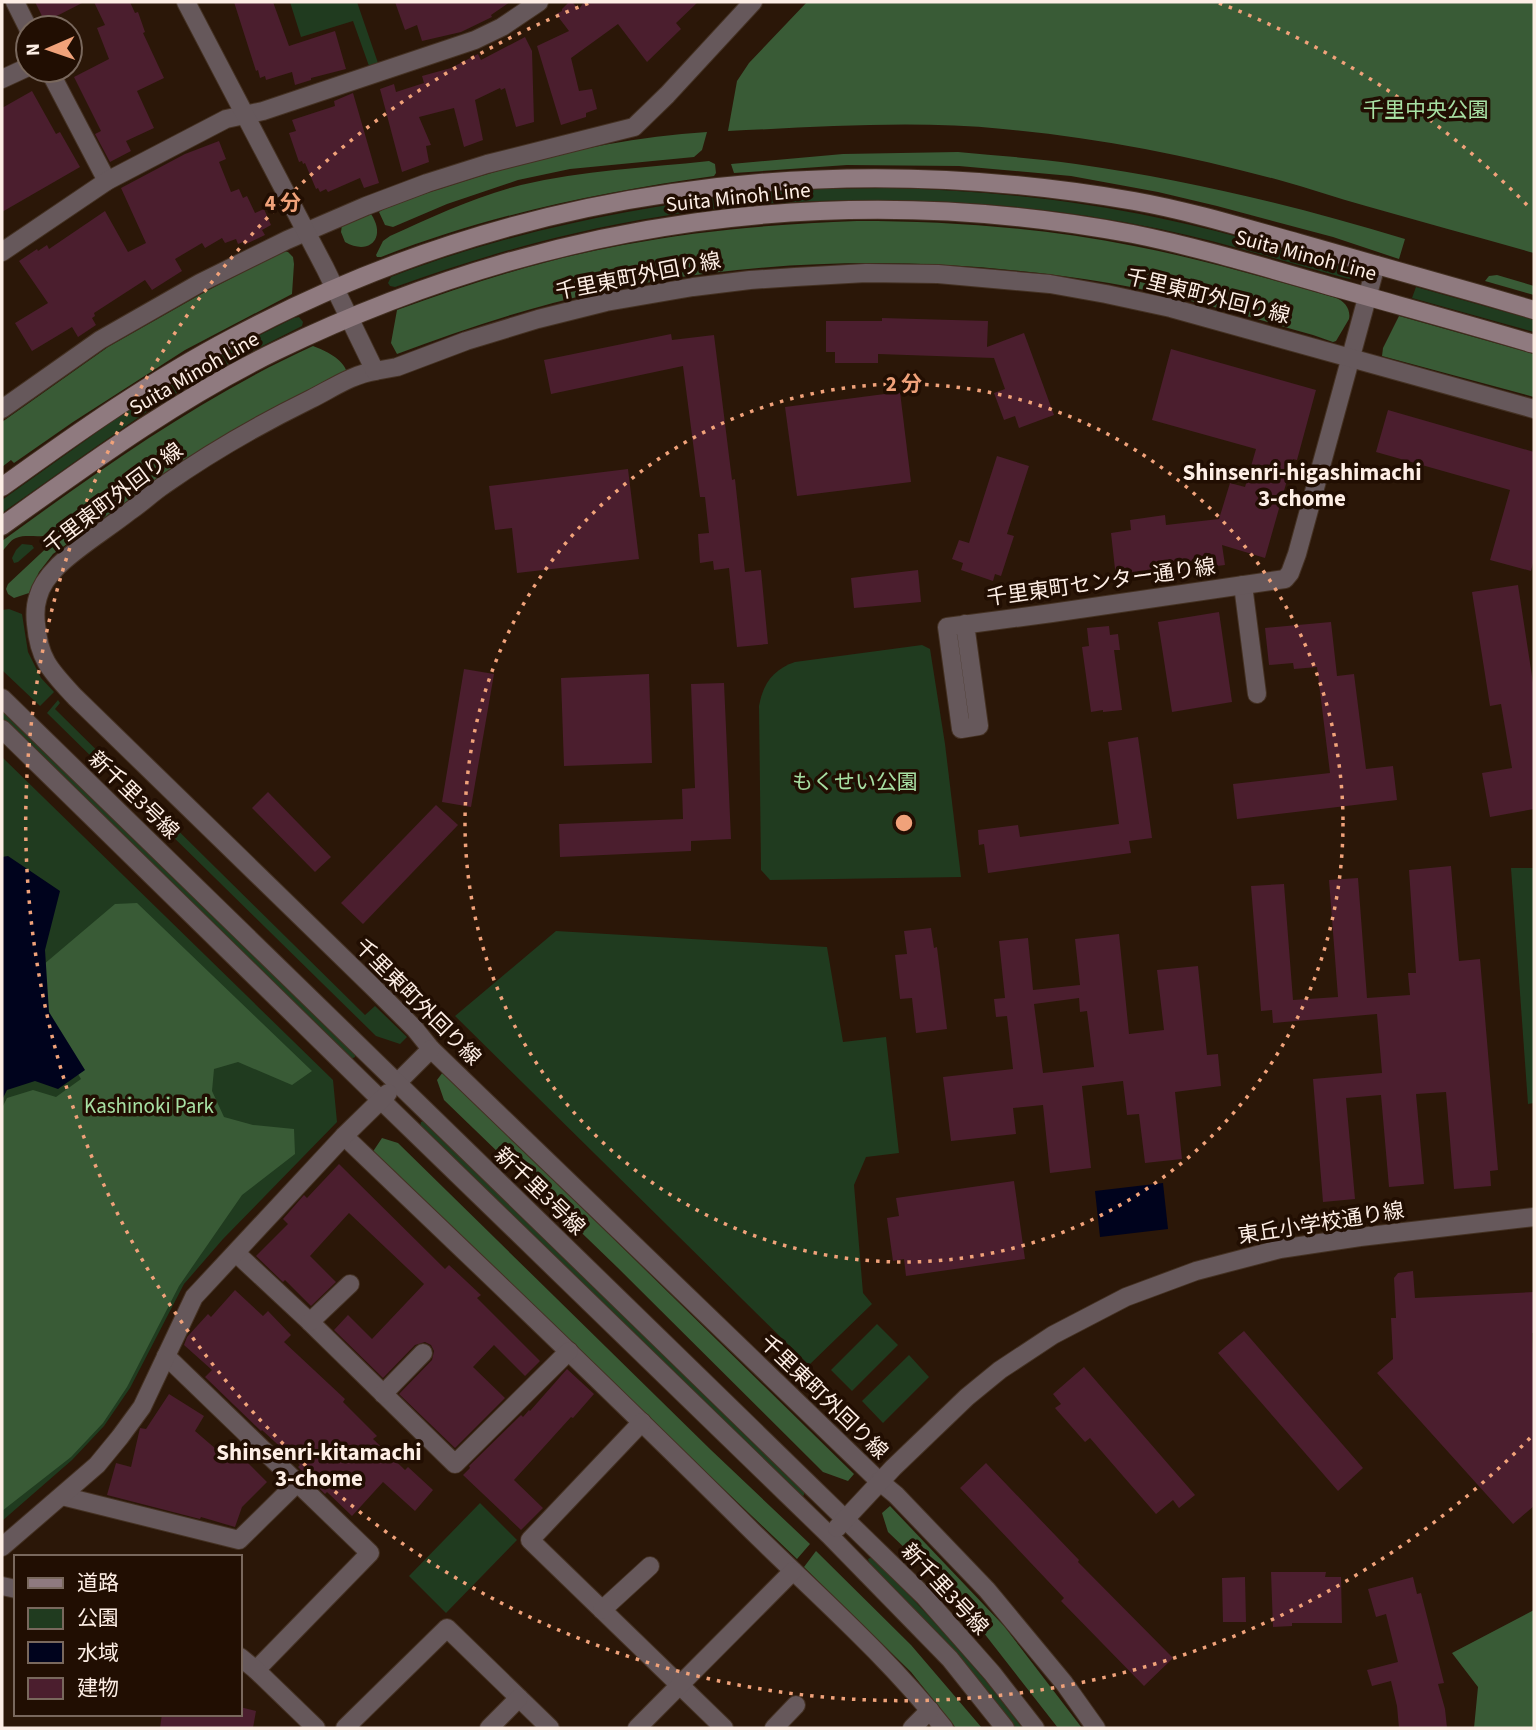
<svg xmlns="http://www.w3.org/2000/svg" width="1536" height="1730" font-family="'Source Sans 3','Noto Sans JP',sans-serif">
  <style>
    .green { fill: #203b1f }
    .forest { fill: #395b36 }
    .water { fill: #00031d }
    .building { fill: #4b1e2e; fill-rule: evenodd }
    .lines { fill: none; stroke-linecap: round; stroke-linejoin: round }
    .minor-casing { stroke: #443123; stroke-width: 20 }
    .tertiary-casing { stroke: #443123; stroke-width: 20 }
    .secondary-casing { stroke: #443123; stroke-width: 20 }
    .minor { stroke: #66585b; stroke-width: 18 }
    .tertiary { stroke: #66585b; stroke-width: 18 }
    .secondary { stroke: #8f7a7f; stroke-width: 18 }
    .ring { fill: none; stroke: #f0a27a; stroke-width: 3.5; stroke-dasharray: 3.5 7 }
    .labels { text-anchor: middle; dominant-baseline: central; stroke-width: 7; stroke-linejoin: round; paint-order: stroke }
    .park-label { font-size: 21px; fill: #a8e1a4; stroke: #210e02 }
    .street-label { font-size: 21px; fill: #fdeee5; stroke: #210e02 }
    .neighbourhood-label { font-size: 23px; font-weight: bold; fill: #fdeee5; stroke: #210e02 }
    .centre { fill: #f0a27a; stroke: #210e02; stroke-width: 3.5 }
    .ring-label { font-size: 21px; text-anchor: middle; font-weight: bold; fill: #f0a27a; stroke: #210e02; stroke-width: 7; stroke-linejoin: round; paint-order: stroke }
  </style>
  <rect width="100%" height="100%" fill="#2b1708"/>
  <g class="green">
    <path d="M290 2H357L378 63 369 66 353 21 301 37Z"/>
    <path d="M888 188C979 190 1070 199 1159 218 1224 231 1287 251 1351 269L1353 271V275L1350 279 1345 278C1283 261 1222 242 1160 229 1028 201 894 195 760 204L759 193 820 189Z"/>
    <path d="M746 194V205C689 211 632 220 576 233 514 247 454 266 395 287L390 286 388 283 391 277C505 233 624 209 746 194Z"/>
    <path d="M1416 287 1534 320V332L1412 298Z"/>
    <path d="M299 317 303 322 302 326 237 359 161 402 97 446 2 513V500L124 413 232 349 294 318Z"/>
    <path d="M22 544 32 545 34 548 18 562 14 563 12 558 16 550Z"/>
    <path d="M9 609 22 614 28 652 41 678 54 692 40 706 2 670V610Z"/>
    <path d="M922 645 930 649 945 744 961 877 770 880 761 870 759 706C763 683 774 669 795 662Z"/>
    <path d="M58 700 60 703 55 709 365 1015 375 1006 407 1037 400 1044 376 1036 47 713Z"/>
    <path d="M2 710 355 1054V1057L351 1059 2 718Z"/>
    <path d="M2 757 333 1080 337 1122 223 1239 184 1284 130 1388 104 1426 72 1460 2 1521Z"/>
    <path d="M1511 868H1534V1103L1528 1104Z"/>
    <path d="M556 931 827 947 843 1042 886 1037 899 1153 866 1157 854 1185 863 1293 872 1304 809 1365 455 1016Z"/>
    <path d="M423 1121 802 1490 804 1492V1495L802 1497 799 1495 675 1373 420 1127 421 1122Z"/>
    <path d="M877 1324 898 1345 852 1391 831 1370Z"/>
    <path d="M909 1355 929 1377 883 1423 862 1401Z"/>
    <path d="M480 1503 517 1540 446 1613 409 1576Z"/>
    <path d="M870 1558H873C926 1612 978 1667 1022 1728H1016L957 1656 869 1562 868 1559Z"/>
  </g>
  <g class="forest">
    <path d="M807 2H1534V253C1478 237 1422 222 1366 206 1337 198 1308 188 1279 180 1190 156 1095 137 1003 129 912 120 820 127 728 131L737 81 749 63Z"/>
    <path d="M707 132 702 150 694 157 570 169 518 180 447 204 393 227 385 225 379 212C395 201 429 193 449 186 533 159 619 137 707 132Z"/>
    <path d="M958 152C997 156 1037 158 1076 164 1188 180 1297 206 1405 239L1399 259 1333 237 1217 206 1158 192 1071 176 959 166 847 165 734 173 731 164 843 154Z"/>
    <path d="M709 161 715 164 716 173 714 176C600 192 488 215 381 257H377L376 255 383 241 390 236C432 217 476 196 521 185 583 170 646 168 709 161Z"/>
    <path d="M371 214C387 238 369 256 345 242L341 232 342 225Z"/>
    <path d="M857 221C950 221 1043 228 1134 246 1202 259 1269 279 1336 298 1345 301 1351 310 1349 319L1336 341 1333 342C1326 340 1320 337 1313 335 1246 316 1178 295 1109 283 924 252 734 256 553 303 500 317 448 335 397 354L391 343 397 310C471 283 546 259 623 245 701 230 779 224 857 221Z"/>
    <path d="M284 251 288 252 293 257 294 264 292 294 185 350 73 422 14 463 11 460 2 467V422L108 347 205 292Z"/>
    <path d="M1497 275 1534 286V295L1485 281 1489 276Z"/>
    <path d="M1399 316 1534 354V397L1382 356 1383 348Z"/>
    <path d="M313 346C326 351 342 358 347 372L154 482 53 554 39 572 29 593 14 598 8 594 6 589 8 584 55 540 48 535C38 538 26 534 16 538 10 540 7 547 2 551V541C101 469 201 397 313 346Z"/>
    <path d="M137 903 312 1071 292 1085 238 1062 214 1069 212 1091 224 1117 253 1125 294 1129 295 1154 242 1195 179 1286 127 1387 103 1423 71 1457 2 1511V1108L7 1098 33 1090 56 1097 81 1079 48 1024 43 965 115 904Z"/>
    <path d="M443 1072 854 1474 848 1481 823 1472 617 1267 444 1100 437 1080Z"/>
    <path d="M382 1138 398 1143 711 1450 810 1544 797 1559 372 1153Z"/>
    <path d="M890 1506 1004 1626 1082 1728H1058L955 1596 888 1532 882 1513Z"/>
    <path d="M816 1551 911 1645 982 1728H956L911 1672 804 1567Z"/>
    <path d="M1534 1610V1728H1474L1478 1687 1452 1653Z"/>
  </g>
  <g class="water">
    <path d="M8 856 60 891 45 950 49 1012 85 1070 58 1089 35 1081 7 1090 2 1100V857Z"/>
    <path d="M1163 1183 1168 1229 1100 1237 1095 1191Z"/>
  </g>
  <g class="building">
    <path d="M35 2H84L45 22Z"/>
    <path d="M94 2H130L135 13 138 12 145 32 143 33 164 78 137 91 154 128 126 141 131 151 110 162 95 134 101 131 74 77 109 59 97 28 105 25Z"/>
    <path d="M234 2H273L289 46 335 31 346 69 311 78V80L295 85 292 72 266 80 265 76 260 78 258 70 256 71Z"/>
    <path d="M395 2H510L491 15 492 17 461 32 422 41 417 25 405 30Z"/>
    <path d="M569 2H572L579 9 584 2H698L676 23 681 29 647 62 618 24 571 58 579 91 592 89 597 109 586 113V117L561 125 537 46 569 31 556 14 562 11V9Z"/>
    <path d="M525 37 532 51 534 122 516 127 505 88 501 90 500 88 475 100 483 140 464 147 454 108 419 117 431 145 426 146 429 162 402 172 380 89 394 84 396 92 424 83 422 76 451 68 478 54 481 60Z"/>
    <path d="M32 91 56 134 60 132 80 167 2 212V108Z"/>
    <path d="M353 93 379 183 364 188 360 178 328 192 326 189 320 192 318 188 316 189 305 163 303 164 302 161 299 162 289 133 296 131 292 120 335 106 334 101Z"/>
    <path d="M219 141 226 159 219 162 231 192 239 189 243 198 247 196 255 213 264 209 271 225 262 230 265 235 244 245 243 242 238 244 236 239 225 243 222 238 205 248 202 243 175 259 182 271 152 290 145 280 94 313 95 316 92 318 96 325 78 337 72 327 32 351 15 323 48 303 19 261 37 249 38 251 47 245 49 249 105 211 128 252 146 243 121 188 185 154Z"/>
    <path d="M882 318 988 321 987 347 1024 333 1054 415 1019 428 1015 416 1004 420 994 393 1005 389 994 358 878 354V363H835V352H826V321H882Z"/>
    <path d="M671 334 672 340 714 335 732 480 735 479 745 572 761 570 768 644 737 647 729 568 714 570 713 561 700 563 698 534 709 533 705 497H700L683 366 551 394 544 360Z"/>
    <path d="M1171 349 1316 390 1297 460 1293 459 1265 558 1222 545 1225 565 1116 578 1111 533 1131 530 1130 520 1165 515 1166 525 1219 519 1230 483 1245 487 1256 449 1152 420Z"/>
    <path d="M900 392 911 482 797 496 785 407Z"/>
    <path d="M1388 410 1534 452V559L1531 571 1490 560 1510 490 1376 452Z"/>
    <path d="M997 456 1029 466 1007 534 1014 536 1001 576 995 574 993 581 961 570 963 563 952 559 959 540 969 543Z"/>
    <path d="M628 469 639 559 517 573 512 528 495 530 489 486Z"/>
    <path d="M918 570 921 602 854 608 851 578Z"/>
    <path d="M1518 585 1534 689V809L1490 817 1482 773 1512 768 1501 704 1490 706 1472 592Z"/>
    <path d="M1219 612 1232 702 1172 712 1158 622Z"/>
    <path d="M1331 622 1337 676 1354 674 1366 769 1393 766 1397 800 1237 819 1233 784 1330 773 1317 667 1294 669 1293 663 1269 665 1265 628Z"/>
    <path d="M1109 626 1110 635 1118 634 1120 650H1114L1122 710 1103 712V710L1091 712 1082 647 1089 646 1087 628Z"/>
    <path d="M464 669 494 674 471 807 442 802Z"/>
    <path d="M649 674 652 763 564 766 561 678Z"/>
    <path d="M724 683 731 839 691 841V851L560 857 559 824 683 819 682 789 695 788 691 684Z"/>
    <path d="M1138 737 1152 838 1129 841 1131 853 988 873 984 844 979 845 978 830 1018 825 1020 837 1119 824 1108 742Z"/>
    <path d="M268 792 331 857 315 872 252 808Z"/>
    <path d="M436 805 458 825 363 924 341 903Z"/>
    <path d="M1451 866 1459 961 1480 959 1498 1170 1490 1171 1491 1186 1454 1189 1446 1092 1416 1094 1424 1184 1389 1187 1381 1095 1346 1098 1355 1199 1323 1202 1313 1079 1382 1073 1377 1014 1273 1023 1272 1010 1261 1011 1251 886 1284 884 1293 1000 1338 997 1329 880 1358 878 1367 998 1410 995 1408 973H1416L1409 870Z"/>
    <path d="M931 928 934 948 937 947 947 1029 916 1033 912 998 900 999 895 955 907 954 904 931Z"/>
    <path d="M1119 934 1129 1034 1164 1030 1157 970 1198 966 1207 1055 1218 1054 1221 1086 1175 1092 1182 1159 1145 1163 1139 1114 1127 1115 1123 1081 1082 1086 1091 1168 1050 1173 1043 1105 1013 1108 1016 1134 951 1141 943 1077 1013 1069 1007 1016 996 1017 994 999 1005 998 999 941 1028 938 1033 990 1080 985 1075 939ZM1079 998 1080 1012 1087 1011 1094 1067 1043 1073 1034 1004Z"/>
    <path d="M339 1164 445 1269 449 1265 481 1295 477 1298 540 1361 525 1376 494 1345 473 1367 505 1398 455 1448 399 1394 432 1360 434 1351 431 1345 425 1342 415 1345 383 1378 334 1330 348 1315 372 1339 424 1284 349 1213 310 1256 336 1282 311 1306 285 1280 283 1282 256 1256 288 1224 283 1219 304 1195 307 1198Z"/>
    <path d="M1014 1181 1025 1259 906 1276 904 1259 893 1261 887 1218 899 1216 896 1198Z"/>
    <path d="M1413 1271 1415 1298 1534 1292V1333H1532L1534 1375V1506L1513 1524 1377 1373 1393 1359 1391 1318H1396L1394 1278 1398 1273Z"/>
    <path d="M235 1290 263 1316 268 1311 291 1335 284 1342 345 1399 343 1402 377 1436 373 1439 405 1470 408 1467 433 1490 415 1511 383 1482 352 1516 327 1492 325 1494 298 1467 300 1465 262 1430 261 1431 205 1377 212 1370 184 1345 187 1337 208 1314 211 1317Z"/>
    <path d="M1244 1331 1363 1468 1338 1491 1218 1353Z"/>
    <path d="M1084 1367 1195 1495 1179 1508 1173 1500 1156 1514 1090 1438 1085 1442 1055 1408 1061 1404 1053 1394Z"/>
    <path d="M567 1369 594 1394 573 1418 571 1417 514 1480 543 1508 521 1530 463 1475 470 1468 469 1466 521 1415 523 1417 529 1410 530 1411Z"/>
    <path d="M169 1394 204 1416 195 1431 231 1462 239 1454 267 1482 242 1507 235 1527 201 1517 200 1519 107 1495 116 1463 131 1467 140 1428 146 1429Z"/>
    <path d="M986 1463 1079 1560 1078 1562 1173 1658 1144 1686 1061 1601 1064 1598 960 1488Z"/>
    <path d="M1271 1572H1326L1325 1577H1341L1342 1623H1292V1626L1273 1627Z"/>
    <path d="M1245 1577 1246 1622H1223L1222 1578Z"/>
    <path d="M1413 1577 1417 1594 1421 1593 1444 1683 1438 1684 1445 1709 1447 1728H1399L1397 1706 1391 1681 1372 1686 1367 1670 1398 1662 1386 1614 1376 1617 1368 1589Z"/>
    <path d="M240 1707 256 1711 253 1728H160L162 1714H240Z"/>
  </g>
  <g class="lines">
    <defs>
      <g id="minor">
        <path d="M15 2 28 28"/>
        <path d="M49 70 107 181"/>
        <path d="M2 79 28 67"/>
        <path d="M2 252 107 181 226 119 263 111 475 40 502 27 539 2"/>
        <path d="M375 371C353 374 331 389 311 399 260 424 211 452 164 485 152 493 142 503 130 511 106 530 80 545 58 566 49 575 41 585 38 597 35 606 35 615 36 624 39 660 51 671 75 697L375 989 415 1029 431 1049 879 1481"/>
        <path d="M2 409 100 340 200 283 287 240 366 206 427 183 487 164 634 127 667 95 753 2"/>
        <path d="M1243 585 1257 694"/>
        <path d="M965 624 979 726 961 729 947 627 1052 613 1285 579 1290 573 1297 554 1376 265"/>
        <path d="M397 1083 431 1049"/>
        <path d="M344 1136C481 1267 618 1397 752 1531 817 1595 887 1656 944 1728"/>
        <path d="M236 1253 310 1322 455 1464 569 1351"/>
        <path d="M310 1322 350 1284"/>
        <path d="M166 1356 370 1553 256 1670"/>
        <path d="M383 1394 423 1353"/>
        <path d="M642 1422 530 1540 724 1728"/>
        <path d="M62 1496 239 1540 297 1483"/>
        <path d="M602 1610 650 1566"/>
        <path d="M345 1728 447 1628 550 1728"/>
        <path d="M489 1728 519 1698"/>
        <path d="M637 1728 793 1571"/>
        <path d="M774 1728 796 1705"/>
        <path d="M912 1728 930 1710"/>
      </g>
      <g id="tertiary">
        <path d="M186 2 325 268 375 371 397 367 466 341 538 319 606 302 693 287 750 280 795 277 866 273 938 274 1050 284 1106 294 1171 308 1534 409"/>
        <path d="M2 698 924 1596 992 1673 1035 1728"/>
        <path d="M2 729 381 1100 829 1535 950 1659 1005 1728"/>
        <path d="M879 1481 896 1495 987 1590 1064 1683 1096 1728"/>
        <path d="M837 1528 893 1468 967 1397 1000 1370 1053 1335 1126 1297 1196 1271 1280 1249 1360 1237 1534 1217"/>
        <path d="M2 1547 97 1465 120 1437 142 1407 194 1297 344 1136 388 1093"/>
        <path d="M2 1586 16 1589"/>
        <path d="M240 1657 256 1670 316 1728"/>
      </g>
      <g id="secondary">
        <path d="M2 487C77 433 152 380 234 337 513 188 824 147 1134 201 1190 211 1245 228 1299 243 1378 265 1456 287 1534 310"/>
        <path d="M2 526C90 463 179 398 276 351 547 220 837 178 1133 234 1197 247 1260 266 1323 284 1393 304 1464 323 1534 344"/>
      </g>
    </defs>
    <use href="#minor" class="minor-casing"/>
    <use href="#tertiary" class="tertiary-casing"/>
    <use href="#secondary" class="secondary-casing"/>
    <use href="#minor" class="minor"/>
    <use href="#tertiary" class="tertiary"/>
    <use href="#secondary" class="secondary"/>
  </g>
  <g class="ring">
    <circle cx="904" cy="823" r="439"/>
    <path d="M1530 1438A878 878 0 1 1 589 3M1219 3A878 878 0 0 1 1530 208"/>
  </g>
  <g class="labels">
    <g class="park-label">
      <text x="1426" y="110">千里中央公園</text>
      <text x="855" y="782">もくせい公園</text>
      <text x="149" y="1106">Kashinoki Park</text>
    </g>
    <g class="street-label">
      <text transform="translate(738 197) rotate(-6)">Suita Minoh Line</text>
      <text transform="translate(1306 255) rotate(15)">Suita Minoh Line</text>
      <text transform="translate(638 276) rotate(-11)">千里東町外回り線</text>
      <text transform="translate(1208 296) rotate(14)">千里東町外回り線</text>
      <text transform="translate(194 373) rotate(-30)">Suita Minoh Line</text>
      <text transform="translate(113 498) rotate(-37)">千里東町外回り線</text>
      <text transform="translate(1101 582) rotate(-8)">千里東町センター通り線</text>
      <text transform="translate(134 795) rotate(44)">新千里3号線</text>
      <text transform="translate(418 1002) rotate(45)">千里東町外回り線</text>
      <text transform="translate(540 1191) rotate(44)">新千里3号線</text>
      <text transform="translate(1321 1223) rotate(-9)">東丘小学校通り線</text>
      <text transform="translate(824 1397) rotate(44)">千里東町外回り線</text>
      <text transform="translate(945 1589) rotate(47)">新千里3号線</text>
    </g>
    <g class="neighbourhood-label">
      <text x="1302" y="472">Shinsenri-higashimachi<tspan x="1302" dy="26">3-chome</tspan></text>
      <text x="319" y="1452">Shinsenri-kitamachi<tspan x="319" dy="26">3-chome</tspan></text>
    </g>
  </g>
  <circle cx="904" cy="823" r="10" class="centre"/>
  <g class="ring-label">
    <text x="283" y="210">4 分</text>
    <text x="904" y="391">2 分</text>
  </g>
  <rect width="1536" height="1730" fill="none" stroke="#fdeee5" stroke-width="7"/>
  <rect x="14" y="1555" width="228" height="161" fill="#210e02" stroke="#79685d" stroke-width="2"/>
  <rect x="28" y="1578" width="35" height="10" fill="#8f7a7f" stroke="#79685d" stroke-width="2"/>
  <text x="77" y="1590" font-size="21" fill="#fdeee5">道路</text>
  <rect x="28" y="1608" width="35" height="21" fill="#203b1f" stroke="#79685d" stroke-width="2"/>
  <text x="77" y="1625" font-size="21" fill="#fdeee5">公園</text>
  <rect x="28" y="1642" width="35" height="21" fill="#00031d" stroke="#79685d" stroke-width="2"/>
  <text x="77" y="1660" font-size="21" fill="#fdeee5">水域</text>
  <rect x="28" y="1678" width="35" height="21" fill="#4b1e2e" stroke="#79685d" stroke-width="2"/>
  <text x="77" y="1695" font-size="21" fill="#fdeee5">建物</text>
  <g transform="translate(49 49) rotate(268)"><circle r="33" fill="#210e02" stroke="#79685d" stroke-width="2"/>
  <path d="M0-5L12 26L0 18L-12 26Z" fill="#f0a27a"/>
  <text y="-10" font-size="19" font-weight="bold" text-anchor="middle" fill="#fdeee5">N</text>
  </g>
</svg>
